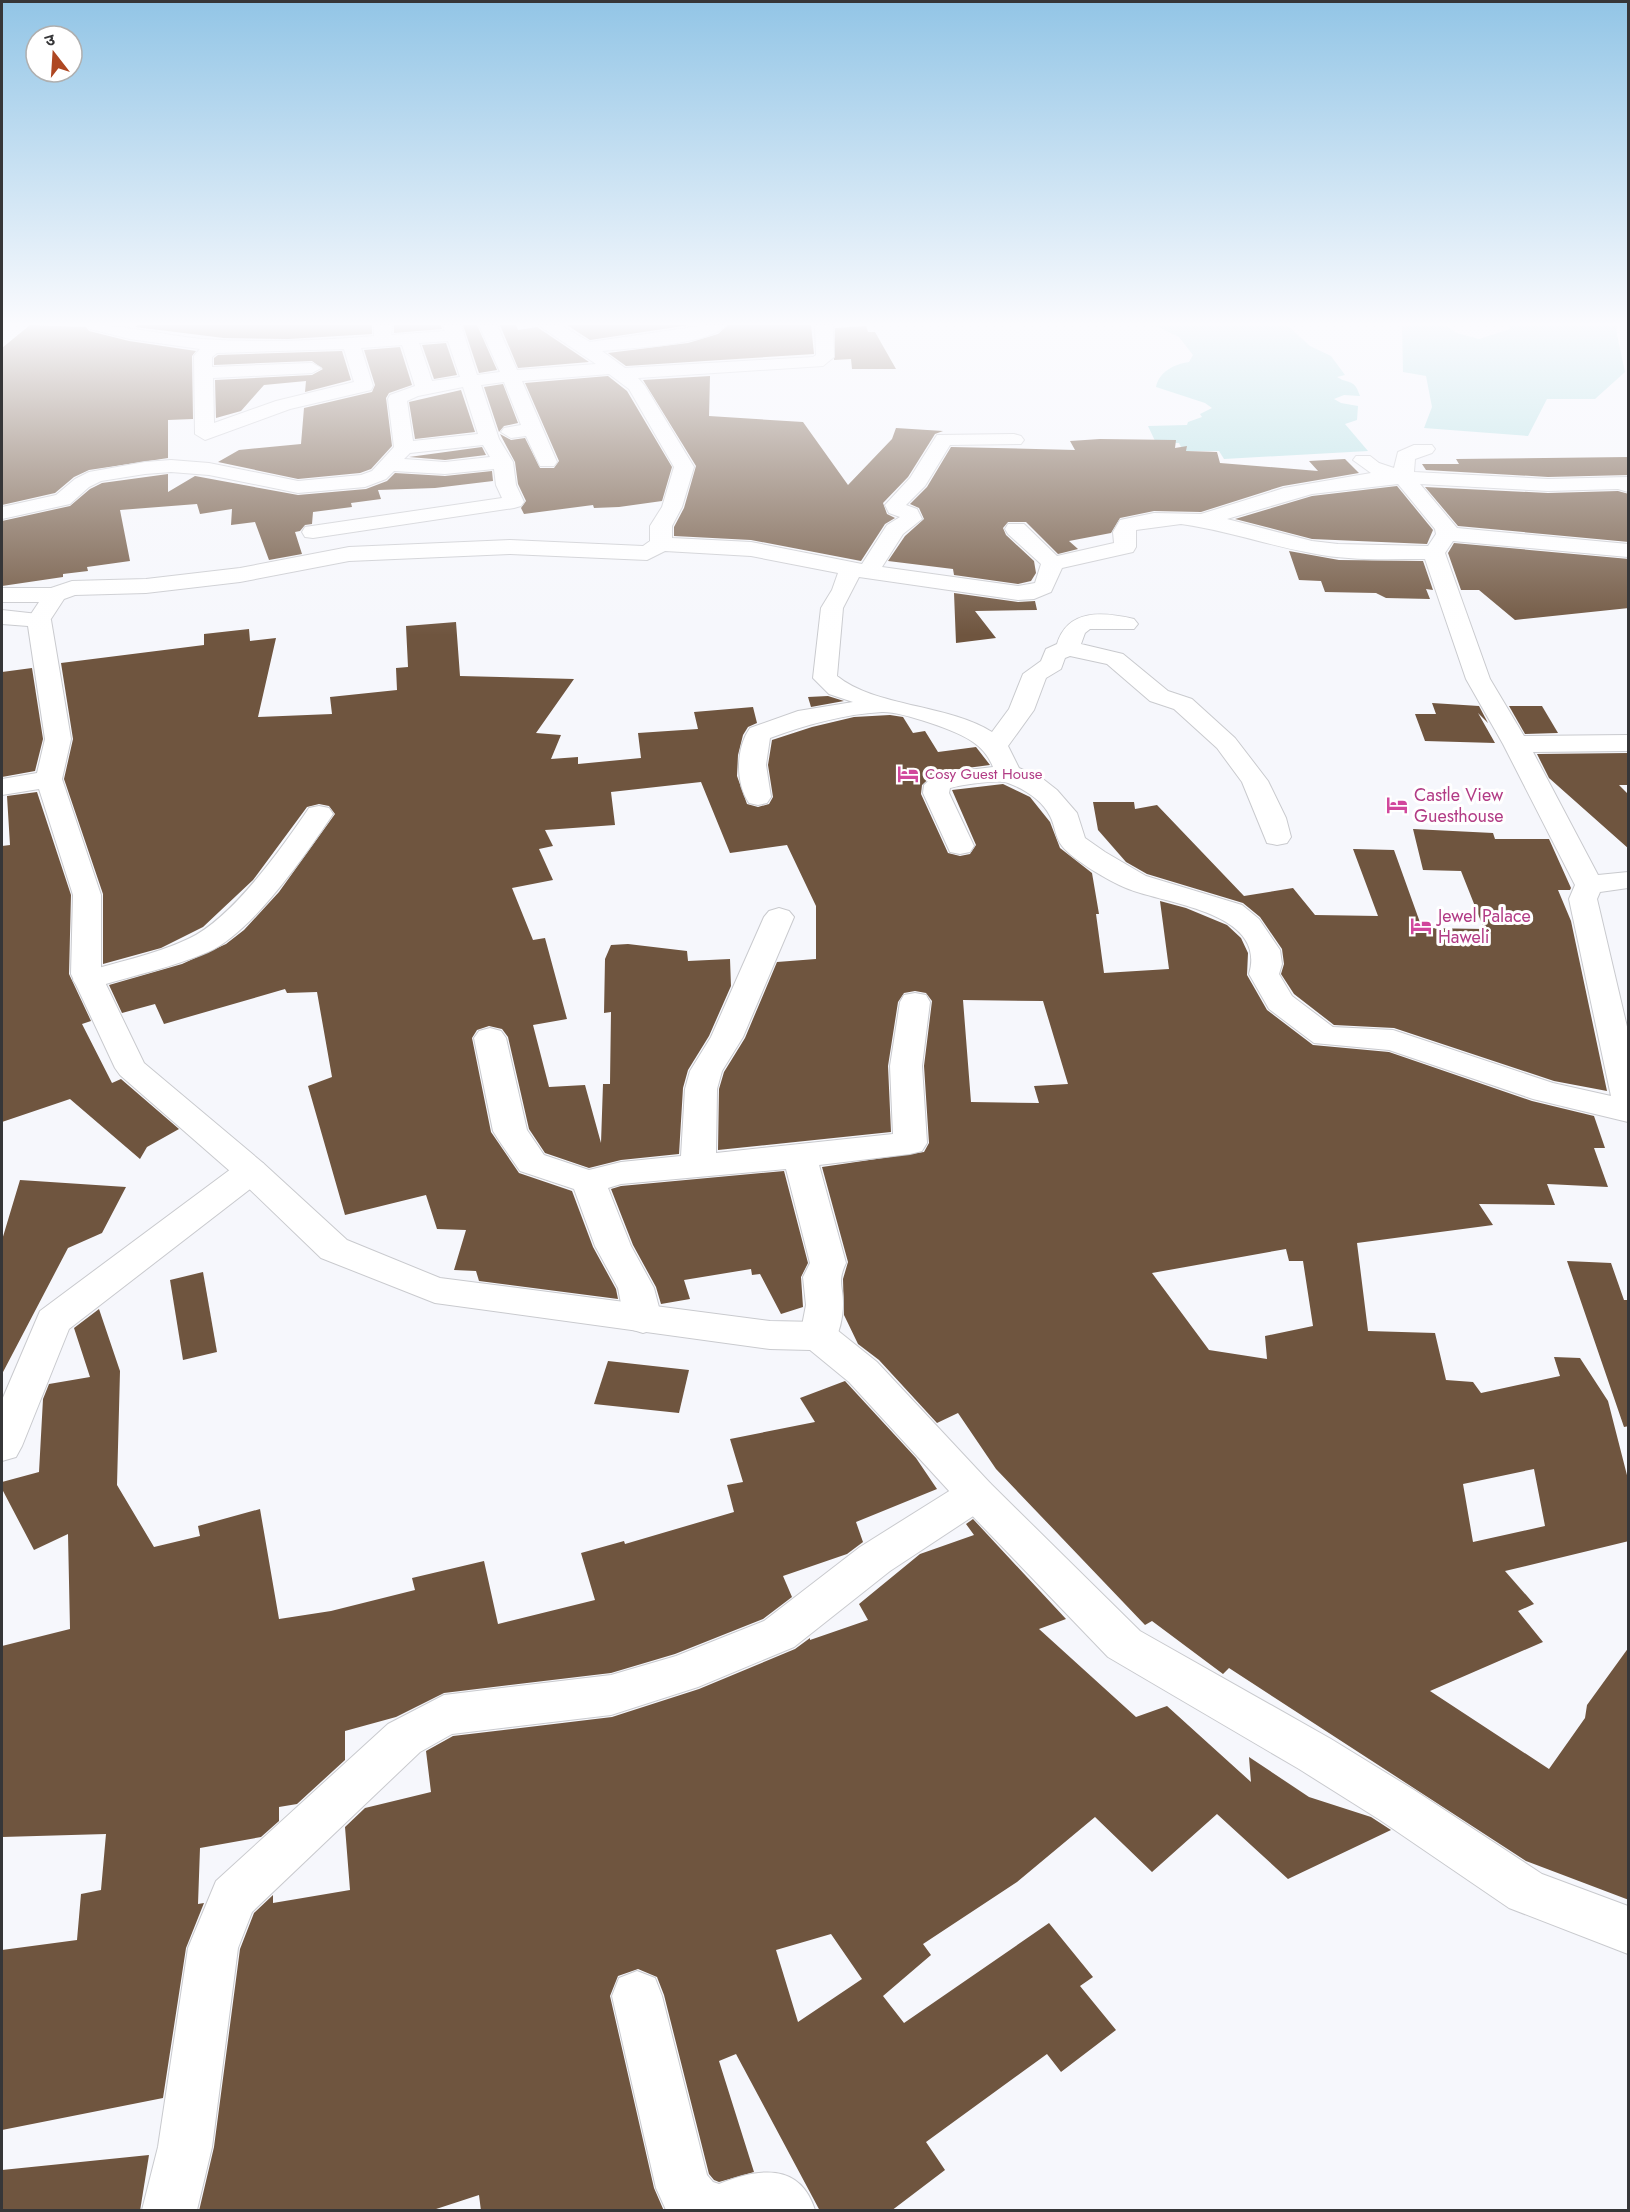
<svg xmlns="http://www.w3.org/2000/svg" width="1630" height="2212" font-family="Jost,'Noto Sans Devanagari',sans-serif">
  <style>
    .water { fill: #b1dfe2 }
    .building { fill: #6f553f; fill-rule: evenodd }
    .lines { fill: none; stroke-linecap: round; stroke-linejoin: round }
    .street-casing { stroke: #c9cace; stroke-width: 2 }
    .secondary-casing { stroke: #c9cace; stroke-width: 2 }
    .street { fill: #fff; fill-rule: evenodd }
    .secondary { fill: #fff; fill-rule: evenodd }
    .labels { text-anchor: middle; dominant-baseline: central; stroke-width: 6; stroke-linejoin: round; paint-order: stroke }
    .far-hotel-label { font-size: 15px; fill: #b23c85; stroke: #fff; text-anchor: start }
    .hotel-label { font-size: 18px; fill: #b23c85; stroke: #fff; text-anchor: start }
  </style>
  <rect width="100%" height="100%" fill="#f6f7fc"/>
  <g class="water">
    <path d="M1154 325H1287L1310 346 1331 356 1345 375 1337 377C1350 385 1354 378 1360 396L1344 395 1334 399 1341 403 1358 406 1357 420 1345 424 1368 451 1224 459 1219 451H1183L1179 443H1156L1148 426 1187 425 1188 422 1202 417 1200 414 1212 408 1205 403 1156 387C1159 372 1174 364 1189 362L1193 355 1179 337Z"/>
    <path d="M1402 325H1445L1457 333 1479 339 1510 329 1506 325H1619L1616 330 1625 372 1595 399H1547L1528 436 1424 428 1432 407 1426 376 1403 372Z"/>
  </g>
  <g class="building">
    <path d="M30 325 86 327 89 331 129 341 196 351 192 356 193 419 168 420V458L89 470 74 477 55 493 2 505V348Z"/>
    <path d="M137 325H372V334L288 339 224 338 135 327Z"/>
    <path d="M394 325H441L442 329 394 333Z"/>
    <path d="M463 325H477L497 370 479 373Z"/>
    <path d="M500 325H516L518 330 537 327 589 362 518 368Z"/>
    <path d="M567 325H690L590 340Z"/>
    <path d="M728 325H811L814 354 626 366 608 353 688 343 718 334Z"/>
    <path d="M866 326 868 332H875L896 369H852L851 359 834 360 835 328Z"/>
    <path d="M446 343 457 375 434 379 422 345Z"/>
    <path d="M400 347 412 385 389 393 386 398 392 446 371 469 360 473 298 479 218 462 239 450 301 444 304 408 372 392 375 385 364 350Z"/>
    <path d="M342 351 351 380 305 392 306 381 264 385 241 411 216 418 215 380 312 375 323 369 312 361 214 365V358L218 355Z"/>
    <path d="M608 376 627 391 672 467 662 501 619 507 594 508 593 505 524 514 521 508 526 501 518 484 515 462 500 434 511 440 525 438 540 468H554L559 461 525 383Z"/>
    <path d="M710 376 709 416 803 422 848 485 892 439 896 428 943 431 935 434 908 477 883 503 887 514 895 518 885 524 861 561 751 540 674 536V527L684 508 696 466 643 380Z"/>
    <path d="M503 384 518 423 504 426 499 432 484 387Z"/>
    <path d="M461 390 475 432 415 439 409 402Z"/>
    <path d="M1100 439 1176 440 1175 448 1187 446 1186 451 1217 452 1220 463 1318 471 1309 461 1345 459 1359 473 1283 486 1201 512 1154 511 1120 518 1111 533 1069 541 1078 549 1058 554 1026 522H1008L1003 528 1006 535 1034 561 1036 573 1031 581 1018 584 954 575 953 569 888 561 905 536 924 519 919 508 910 504 927 487 951 447 1075 450 1070 441Z"/>
    <path d="M482 447 486 455 445 460 409 457Z"/>
    <path d="M1629 457V475L1548 477 1426 470 1422 464H1459L1456 459Z"/>
    <path d="M492 471 493 481 435 488 378 490 381 499 351 503 352 507 313 512 312 524 305 525 300 531 295 532 302 554 269 560 255 522 231 525 232 509 200 514 197 504 120 510 130 561 87 567 88 571 63 574V577L2 586V521L70 506 90 489 102 483 168 474V492L195 476 298 495 366 489 387 481 395 473 445 476Z"/>
    <path d="M1397 486 1433 530 1427 544 1312 539 1235 519 1312 496Z"/>
    <path d="M1425 487 1548 493 1618 491 1629 494V542L1458 526Z"/>
    <path d="M1454 543 1629 559V608L1515 620 1479 590H1461L1448 553Z"/>
    <path d="M1289 551 1339 560 1423 561 1433 590 1426 589 1430 599 1386 598 1376 593 1325 592 1321 581 1299 580Z"/>
    <path d="M954 593 1018 602 1035 601 1037 610 975 611 996 638 956 643Z"/>
    <path d="M456 622 460 676 574 679 536 733 561 735 551 759 578 757V764L641 758 638 733 698 729 694 712 753 707 757 723 748 727 743 735 738 755 737 776 747 804 758 807 769 804 773 797 768 765 772 740 812 727 854 717 890 715 903 717 913 733 925 731 938 752 976 747 990 765 936 772 922 785 921 794 948 853 960 856 970 854 976 845 952 790 1003 784 1030 797 1050 822 1060 848 1092 873 1099 914H1096L1104 973 1169 969 1160 901 1186 908 1227 925 1241 938 1248 953 1247 975 1267 1010 1313 1045 1389 1052 1532 1101 1594 1116 1605 1148H1594L1608 1187 1547 1184 1555 1205 1479 1204 1493 1225 1357 1243 1368 1331 1435 1333 1446 1380 1473 1382 1481 1393 1560 1376 1554 1357 1580 1358 1608 1401 1629 1483V1541L1505 1571 1534 1604 1518 1611 1543 1642 1430 1691 1549 1769 1585 1718 1587 1705 1629 1647V1900L1526 1861 1229 1668 1223 1674 1152 1621 1145 1625 996 1469 958 1413 937 1423 879 1360 858 1344 844 1315 843 1279 848 1262 822 1167 924 1152 929 1143 924 1066 932 1001 926 993 915 991 904 993 898 1002 888 1066 891 1132 718 1150 719 1089 724 1072 745 1038 777 962 816 959V906L787 845 730 853 701 782 611 792 615 825 545 830 553 846 539 849 553 880 512 888 533 940 545 938 567 1019 533 1025 549 1087 585 1085 601 1143 603 1084H610L611 1012 604 1013 605 959 611 945 628 944 687 951 688 961 730 959 731 986 709 1036 688 1070 683 1088 679 1154 621 1160 589 1168 545 1153 529 1129 508 1037 502 1029 489 1026 477 1030 472 1038 491 1132 519 1173 572 1191 593 1247 616 1289 618 1299 479 1281 476 1271 454 1270 466 1230 437 1229 426 1195 345 1215 308 1086 332 1077 317 992 287 993 285 989 164 1024 155 1004 122 1013 109 985 182 964 226 944 244 930 279 892 335 814 329 806 319 804 307 807 253 880 203 927 161 948 103 964V894L64 779 73 739 61 663 204 645V634L249 629 250 641 276 638 258 717 332 714 330 697 397 690 396 668 408 667 406 626ZM963 1000 1043 1001 1068 1084 1034 1086 1039 1103 971 1102ZM1286 1249 1289 1261H1303L1313 1326 1265 1336 1267 1359 1209 1350 1152 1273ZM1534 1469 1545 1526 1473 1542 1463 1484Z"/>
    <path d="M32 668 43 739 35 771 2 777V672Z"/>
    <path d="M828 696 844 701 811 707 808 697Z"/>
    <path d="M1432 703 1479 706 1488 723 1478 713 1495 743 1425 741 1415 714H1436Z"/>
    <path d="M1509 706H1542L1558 733 1525 734Z"/>
    <path d="M1629 753V785H1619L1629 795V849L1549 778 1537 754Z"/>
    <path d="M37 792 71 895 69 974 91 1021 82 1024 112 1083 121 1079 179 1129 147 1147 140 1159 70 1099 2 1122V846L10 845 7 796Z"/>
    <path d="M1093 802H1134L1135 809 1157 805 1244 896 1293 888 1315 915 1378 916 1353 849 1394 850 1422 928 1484 929 1461 871 1423 870 1413 829 1493 833 1495 839H1549L1571 888 1570 890H1558L1571 921 1607 1091 1554 1081 1394 1028 1334 1025 1294 994 1281 974 1284 964 1282 949 1260 917 1243 903 1147 874 1126 862 1098 830Z"/>
    <path d="M784 1171 808 1263 801 1277 803 1307 781 1314 760 1274 752 1275 751 1269 684 1280 690 1299 661 1304 656 1287 633 1245 611 1189 621 1186Z"/>
    <path d="M20 1180 126 1187 102 1233 68 1248 2 1374V1240Z"/>
    <path d="M1567 1261 1611 1263 1624 1300H1629V1426L1624 1427Z"/>
    <path d="M203 1272 217 1352 183 1360 170 1280Z"/>
    <path d="M99 1309 120 1371 117 1485 154 1547 200 1536 198 1526 260 1509 279 1619 331 1611 415 1590 412 1578 484 1561 498 1624 595 1600 581 1553 624 1541 625 1544 734 1512 727 1485 743 1482 730 1439 815 1422 800 1398 845 1381 916 1458 937 1489 856 1522 863 1542 847 1554 783 1576 792 1597 763 1619 675 1654 611 1673 444 1693 396 1717 345 1731V1760L297 1804 279 1807V1821L261 1837 200 1848 198 1904 204 1903 186 1948 163 2098 2 2130V1950L77 1940 81 1894 101 1890 106 1834 2 1837V1646L70 1629 68 1534 34 1550 2 1489V1482L39 1472 43 1399 49 1384 90 1377 74 1328Z"/>
    <path d="M608 1361 689 1370 679 1413 594 1404Z"/>
    <path d="M973 1519 1066 1619 1039 1629 1136 1717 1167 1706 1251 1782 1249 1757 1309 1797 1371 1817 1391 1830 1288 1879 1217 1814 1152 1872 1095 1817 1017 1882 923 1944 931 1955 883 1996 904 2023 1049 1923 1093 1977 1080 1986 1116 2030 1061 2072 1047 2054 926 2142 945 2170 891 2211H820L736 2054 719 2061 754 2172 719 2182 714 2180 709 2174 664 1995 657 1977 638 1969 618 1976 610 1996 654 2188 664 2211H481L479 2195 430 2211H199L214 2147 240 1949 254 1913 273 1895V1903L350 1890 345 1827 365 1808 431 1792 426 1751 453 1736 612 1717 699 1689 795 1649 810 1638V1640L868 1620 859 1604 920 1554 974 1535 966 1524ZM831 1934 862 1979 798 2022 776 1950Z"/>
    <path d="M149 2155 140 2211H2V2170Z"/>
  </g>
  <g class="lines">
    <defs>
      <g id="street">
        <path d="M87 325C126 325 163 335 202 339 259 343 317 341 374 336V325H392L391 335 445 331 443 325H461L477 375 500 372 479 325H497L517 370 596 364 538 325H560L590 342 707 325H726C711 345 629 348 602 351L625 368 813 357 816 355 815 325H833L834 357 823 366 638 378 645 386 694 467 682 507 672 526V538L751 542 862 564 887 525 900 517 889 513 885 505 910 478 937 435 1014 434 1021 436 1024 440 1021 444 950 445 925 486 906 505 917 509 922 519 903 534 882 567 1018 586 1035 583 1041 564 1008 534 1005 529 1008 524H1024L1057 556 1114 543 1113 532 1120 520 1154 513 1201 514 1284 488 1371 473 1353 460 1356 456H1370L1379 463 1394 468 1398 452 1414 445H1432L1435 449 1432 453 1415 459 1414 472 1548 479 1628 477V492L1618 489 1548 491 1420 484 1457 528 1628 544V557L1453 541 1445 553 1490 679 1524 736 1628 735V751L1533 752 1598 875 1628 872V888L1600 892 1597 899 1628 1031V1122L1533 1099 1389 1050 1314 1043 1269 1009 1249 974C1268 911 1163 904 1126 888 1109 881 1073 860 1062 846 1055 837 1055 825 1050 816 1042 800 1024 789 1008 783 999 779 960 785 950 788L949 793 974 846 970 852 960 854 950 852 923 793 924 785 936 774 993 767C989 757 982 748 973 742 959 731 900 711 882 712 845 714 805 725 770 738L766 765 771 797 767 803 758 805 749 803C735 783 736 747 750 728L798 711 853 702 829 694 813 678 821 608 832 590 838 573 751 556 665 551 647 560 510 554 349 561 240 582 146 593 75 595 64 599 47 625H31L27 620 39 602H2V588H51L72 581 146 579 240 568 349 547 510 540 643 546 650 541V526L662 507 674 467 629 389 609 374 522 381 557 462 554 466H540L526 436 511 438 501 432 504 428 521 425 504 382 481 385 499 439 513 462 516 485 524 502 521 506 514 508 313 538 305 537 302 532 305 527 502 498 496 485 494 469 445 474 394 471 386 479 365 487 298 493 209 475 171 472 145 474 101 481 89 487 70 504 2 519V507L56 495 75 479 89 472 145 462 171 460 209 463 298 481 361 475 372 471 394 447 388 399 390 395 415 386 402 345 361 348 373 386 371 390 290 409 205 440 195 434 194 356 200 349 130 339 90 329ZM448 341 460 377 432 381 419 343ZM344 349 354 382 276 401 214 423 213 378 312 373 321 368 312 363 212 367V357L217 353ZM463 387 478 434 413 441 407 401 418 396ZM483 445 490 457 445 462 404 459 410 453ZM1398 484 1435 529 1436 534 1428 546 1338 544 1312 541 1227 519 1312 494ZM1181 524C1225 530 1267 545 1311 553 1348 561 1387 559 1425 559L1466 679 1503 744 1575 885 1569 899 1611 1096 1553 1083 1393 1030 1333 1027 1292 996 1279 974 1282 964 1280 950 1259 919 1242 905 1146 876 1105 852 1085 838 1077 813 1057 790 1043 779 1019 768 1008 746 1034 710 1046 678 1061 669 1065 658 1070 656 1107 664 1150 701 1174 709 1217 748 1242 782 1267 843 1277 845 1287 843 1291 837 1286 818 1268 781 1235 738 1192 699 1168 691 1123 654 1081 644 1085 633 1090 629H1134L1138 624 1134 619C1104 612 1068 608 1057 644L1046 649 1041 661 1023 674 1009 709 992 732C947 704 875 707 837 676L843 608 859 577 1018 600 1034 599 1051 592 1062 568 1133 552 1136 547V530Z"/>
        <path d="M319 806 329 808 333 814C306 854 252 933 208 952 174 967 135 975 99 986L88 989 77 986 73 980 77 974C113 963 154 955 188 939 232 919 282 848 309 808Z"/>
        <path d="M779 908 789 911 794 917 743 1037 722 1071 717 1089 716 1153 893 1134 890 1066 900 1002 904 995 915 993 926 995 930 1002 922 1066 927 1143 922 1151 910 1154 819 1165 846 1263C837 1282 843 1285 843 1304 843 1318 839 1334 832 1346L819 1350 806 1346 800 1336 806 1305 803 1277 810 1263 786 1169 621 1184 608 1188 631 1246 654 1288 662 1319 656 1329 643 1333 630 1329 624 1319 618 1288 595 1246 574 1189 520 1171 498 1139 493 1131 474 1038 479 1031 490 1028 501 1031 506 1038 527 1130 544 1155 589 1170 621 1162 681 1156 685 1089 690 1071 711 1037 764 917 769 911Z"/>
        <path d="M251 1160 263 1163 268 1171 263 1179 69 1329 22 1446 16 1457 2 1461V1400L40 1311 239 1163Z"/>
        <path d="M976 1478 990 1483 996 1494 990 1505 890 1571 794 1647 698 1687 611 1715 452 1734 420 1752 252 1912 238 1948 212 2147 197 2210H142L158 2147 188 1948 216 1881 388 1724 444 1695 611 1675 676 1656 764 1621 860 1547 962 1483Z"/>
        <path d="M637 1971 655 1978 662 1996 707 2175 713 2182 719 2184C758 2168 800 2162 815 2210H666L656 2188 612 1996 619 1978Z"/>
      </g>
      <path id="secondary" d="M2 610 47 615 51 620 71 739 62 779 101 895V974L144 1063 263 1163 347 1240 440 1278 770 1321 819 1322 832 1326 877 1362 990 1483 1140 1631 1331 1739 1414 1790 1542 1874 1628 1906V1954L1509 1908 1380 1820 1299 1769 1108 1657 962 1505 849 1382 810 1350 770 1349 435 1303 321 1258 239 1179 120 1075 115 1068 71 974 73 895 39 789 2 795V779L37 773 45 739 28 626 2 624Z"/>
    </defs>
    <use href="#street" class="street-casing"/>
    <use href="#secondary" class="secondary-casing"/>
    <use href="#street" class="street"/>
    <use href="#secondary" class="secondary"/>
  </g>
  <linearGradient id="sky" x2="0" y2="1"><stop stop-color="#92c5e6"/><stop offset="0.51" stop-color="#fbfbfe"/><stop offset="1" stop-color="#fbfbfe" stop-opacity="0"/></linearGradient>
  <rect width="1630" height="635" fill="url(#sky)"/>
  <defs>
    <symbol id="hotel-bare" viewBox="-9 -9 18 18"><path d="M-6-4.5h1.5V1H6V5H4.5V3h-9V5H-6ZM-4 0a1.8 1.8 0 1 1 3.6 0ZM.5 0V-2.5h3Q6-2.5 6 0Z" fill="#d1479c" stroke="#fff" stroke-width="2.5" paint-order="stroke"/></symbol>
  </defs>
  <g fill-rule="evenodd">
    <use href="#hotel-bare" x="893" y="759" width="30" height="30"/>
    <use href="#hotel-bare" x="1382" y="790" width="30" height="30"/>
    <use href="#hotel-bare" x="1406" y="911" width="30" height="30"/>
  </g>
  <g class="labels">
    <g class="far-hotel-label">
      <text x="925" y="774">Cosy Guest House</text>
    </g>
    <g class="hotel-label">
      <text x="1414" y="795">Castle View<tspan x="1414" dy="21">Guesthouse</tspan></text>
      <text x="1438" y="916">Jewel Palace<tspan x="1438" dy="21">Haweli</tspan></text>
    </g>
  </g>
  <rect width="1630" height="2212" fill="none" stroke="#363638" stroke-width="6"/>
  <g transform="translate(54 54) rotate(343)"><circle r="28" fill="#ffffff" stroke="#afafaf" stroke-width="1.5"/>
  <path d="M0-4.5L10 22L0 15L-10 22Z" fill="#ae4722"/>
  <text y="-9" font-size="16" font-weight="bold" text-anchor="middle" fill="#363638">उ</text>
  </g>
</svg>
